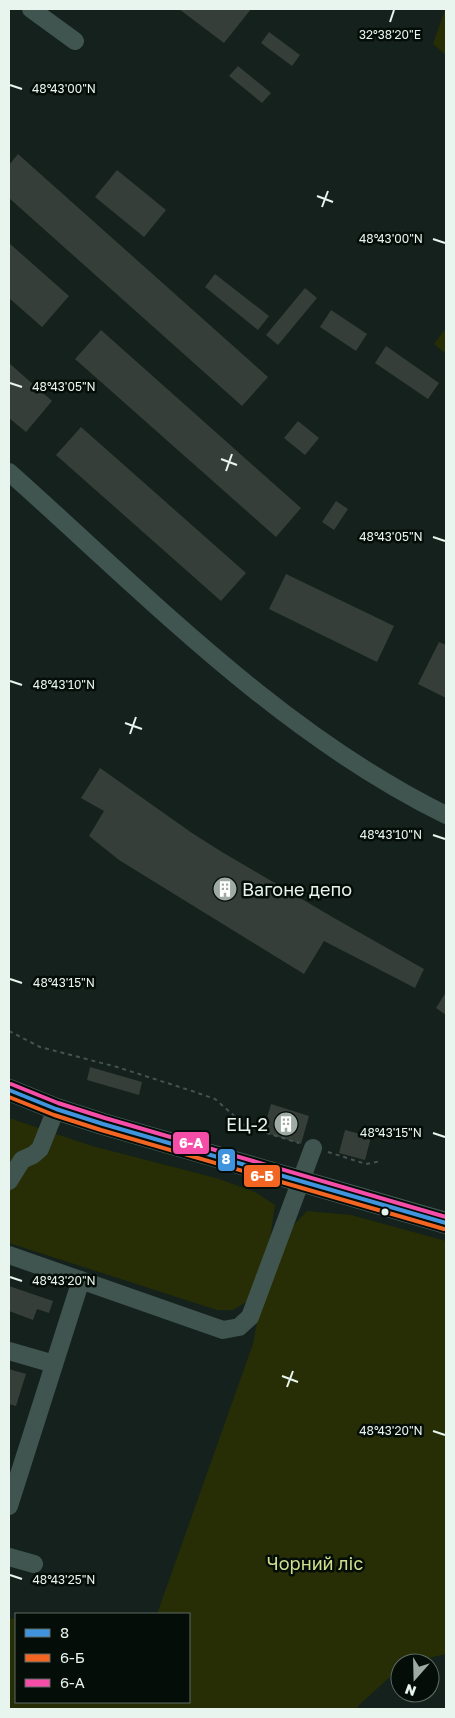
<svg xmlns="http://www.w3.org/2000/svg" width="455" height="1718" font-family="'Golos Text',sans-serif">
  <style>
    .green { fill: #272e05 }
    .building { fill: #363e39 }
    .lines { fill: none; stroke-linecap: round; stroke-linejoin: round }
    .path { stroke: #445351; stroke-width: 2; stroke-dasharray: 4 4; stroke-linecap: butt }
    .minor { stroke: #405450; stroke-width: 18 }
    .major { stroke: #445c59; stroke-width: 22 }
    .bus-1-casing { stroke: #050d09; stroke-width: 8 }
    .bus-2-casing { stroke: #050d09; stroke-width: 8 }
    .bus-3-casing { stroke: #050d09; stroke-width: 8 }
    .bus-1 { stroke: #4094de; stroke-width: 4 }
    .bus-2 { stroke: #f26522; stroke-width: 4 }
    .bus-3 { stroke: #f54da8; stroke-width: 4 }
    .ticks { fill: none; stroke: #e7f5ee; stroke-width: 2 }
    .bus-dot { fill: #e7f5ee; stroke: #050d09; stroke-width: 2 }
    .labels { text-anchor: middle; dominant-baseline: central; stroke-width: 5; stroke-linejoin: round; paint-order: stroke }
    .poi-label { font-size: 18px; fill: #e7f5ee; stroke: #050d09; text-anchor: start }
    .park-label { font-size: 18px; fill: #d0df8c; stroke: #050d09 }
    .ticks-label { font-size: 12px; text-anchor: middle; fill: #e7f5ee; stroke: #050d09; stroke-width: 5; stroke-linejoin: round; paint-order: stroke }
    .line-badge { stroke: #050d09; stroke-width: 2 }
    .badge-label { font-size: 14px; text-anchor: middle; font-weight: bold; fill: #fff }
  </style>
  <rect width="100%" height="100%" fill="#14211c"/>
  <g class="green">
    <path d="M445 9H446V55L433 44Z"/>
    <path d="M446 328V354L434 344Z"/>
    <path d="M9 1118 92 1146 216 1178 255 1192 275 1205 268 1252 307 1211 351 1215 446 1241V1654L407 1663H400V1668L359 1705 357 1709H9V1618L16 1619V1702H189V1614H157L253 1344 261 1301 251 1299 233 1310H217L9 1243Z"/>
  </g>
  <g class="building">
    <path d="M179 9H251L224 43Z"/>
    <path d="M269 32 300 55 292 66 261 43Z"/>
    <path d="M238 66 271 93 262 103 229 76Z"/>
    <path d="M18 154 268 377 242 406 9 198V165Z"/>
    <path d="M117 170 166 210 144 237 95 197Z"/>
    <path d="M9 243 69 296 42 327 9 298Z"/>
    <path d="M215 274 269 316 258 330 205 287Z"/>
    <path d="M305 288 317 298 278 345 266 335Z"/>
    <path d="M331 310 367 334 356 351 320 327Z"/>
    <path d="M101 330 301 508 276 537 75 359Z"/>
    <path d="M386 346 439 383 428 399 375 363Z"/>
    <path d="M9 363 52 401 26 432 9 418Z"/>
    <path d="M298 421 319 438 305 455 284 438Z"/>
    <path d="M81 427 246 573 221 601 56 455Z"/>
    <path d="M336 501 348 509 334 530 322 522Z"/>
    <path d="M286 574 394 626 377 662 269 609Z"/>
    <path d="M439 642 446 645V698L418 684Z"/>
    <path d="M100 768 192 833 222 852 334 918 424 969 415 988 324 941 304 974 119 860 89 836 104 811 81 798Z"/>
    <path d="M446 992V1015L436 1008Z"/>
    <path d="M90 1067 142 1082 139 1095 87 1080Z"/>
    <path d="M271 1104 309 1116 301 1144 263 1132Z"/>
    <path d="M345 1130 371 1137 365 1160 339 1153Z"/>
    <path d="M9 1286 53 1301 49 1313 37 1309 33 1320 9 1311Z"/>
    <path d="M9 1369 26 1374 16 1406 9 1404Z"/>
  </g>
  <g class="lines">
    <g class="path">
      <path d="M9 1031 40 1047 117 1067 192 1091 215 1099 247 1127 299 1143"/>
      <path d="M328 1152 366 1164 381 1161"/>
    </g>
    <g class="minor">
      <path d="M31 9 75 41"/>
      <path d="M9 472C146 594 279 733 446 815"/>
      <path d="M9 1181 22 1160 33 1155 40 1149 56 1109"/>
      <path d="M9 1255 223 1330 239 1327 250 1317 313 1148"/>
      <path d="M9 1351 54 1364"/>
      <path d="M9 1506 81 1280"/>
      <path d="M9 1557 34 1564"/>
    </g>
    <path class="major" d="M9 1090 56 1109 103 1124 446 1223"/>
    <defs>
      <path id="bus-1" d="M9 1090 56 1109 103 1124 446 1223"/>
      <path id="bus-2" d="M9 1097 54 1115 101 1130 444 1229"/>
      <path id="bus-3" d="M11 1084 58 1103 105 1118 446 1217"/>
    </defs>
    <use href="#bus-1" class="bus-1-casing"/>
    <use href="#bus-2" class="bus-2-casing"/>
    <use href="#bus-3" class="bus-3-casing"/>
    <use href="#bus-1" class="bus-1"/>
    <use href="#bus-2" class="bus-2"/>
    <use href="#bus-3" class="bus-3"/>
  </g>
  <path class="ticks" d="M390 22 394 10M10 85 22 89M317 196 333 202M322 207 328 191M433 239 445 243M10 383 22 387M221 459 237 465M226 471 232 454M433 537 445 541M10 681 22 685M125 723 142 729M130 734 136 717M433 835 445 839M10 979 22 983M433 1133 445 1137M10 1277 22 1281M282 1376 298 1382M287 1387 293 1371M433 1431 445 1435M10 1575 22 1579"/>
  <defs>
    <symbol id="building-disc" viewBox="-11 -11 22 22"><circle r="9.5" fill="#9daba4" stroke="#050d09"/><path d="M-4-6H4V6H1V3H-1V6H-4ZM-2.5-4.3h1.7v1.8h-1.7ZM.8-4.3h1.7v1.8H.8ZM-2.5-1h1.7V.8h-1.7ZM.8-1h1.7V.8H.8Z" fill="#fff"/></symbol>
  </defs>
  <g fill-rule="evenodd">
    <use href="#building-disc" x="211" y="875" width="28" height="28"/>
    <use href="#building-disc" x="272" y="1110" width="28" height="28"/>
  </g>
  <circle class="bus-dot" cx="385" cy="1212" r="4.5"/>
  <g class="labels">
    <g class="poi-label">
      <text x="242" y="889">Вагоне депо</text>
      <text x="268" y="1124" text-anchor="end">ЕЦ-2</text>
    </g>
    <g class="park-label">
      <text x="315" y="1563">Чорний ліс</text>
    </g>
  </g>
  <g class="ticks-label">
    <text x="390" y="39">32°38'20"E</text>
    <text x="64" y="93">48°43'00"N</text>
    <text x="391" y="243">48°43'00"N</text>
    <text x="64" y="391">48°43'05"N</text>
    <text x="391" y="541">48°43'05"N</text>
    <text x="64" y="689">48°43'10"N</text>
    <text x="391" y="839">48°43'10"N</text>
    <text x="64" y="987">48°43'15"N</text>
    <text x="391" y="1137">48°43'15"N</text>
    <text x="64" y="1285">48°43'20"N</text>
    <text x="391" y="1435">48°43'20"N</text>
    <text x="64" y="1584">48°43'25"N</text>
  </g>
  <g class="line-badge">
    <rect x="172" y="1131" width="38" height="24" rx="5" fill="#f54da8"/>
    <rect x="217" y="1148" width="19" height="24" rx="5" fill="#4094de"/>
    <rect x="243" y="1164" width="38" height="24" rx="5" fill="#f26522"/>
  </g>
  <g class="badge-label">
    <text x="191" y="1148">6-А</text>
    <text x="226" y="1164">8</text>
    <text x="262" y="1181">6-Б</text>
  </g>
  <rect width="455" height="1718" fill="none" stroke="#e7f5ee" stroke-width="20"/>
  <rect x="15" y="1613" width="175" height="90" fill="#050d09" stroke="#5f6a65"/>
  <rect x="25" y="1629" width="25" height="8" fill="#4094de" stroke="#5f6a65"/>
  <text x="60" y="1638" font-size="15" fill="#e7f5ee">8</text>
  <rect x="25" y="1654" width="25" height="8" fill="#f26522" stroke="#5f6a65"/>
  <text x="60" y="1663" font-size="15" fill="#e7f5ee">6-Б</text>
  <rect x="25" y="1679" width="25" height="8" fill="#f54da8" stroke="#5f6a65"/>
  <text x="60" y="1688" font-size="15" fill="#e7f5ee">6-А</text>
  <g transform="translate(415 1678) rotate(200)"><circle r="24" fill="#050d09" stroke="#5f6a65"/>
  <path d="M0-4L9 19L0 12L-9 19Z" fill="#9daba4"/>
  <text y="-8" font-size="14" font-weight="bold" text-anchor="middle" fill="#e7f5ee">N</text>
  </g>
</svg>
